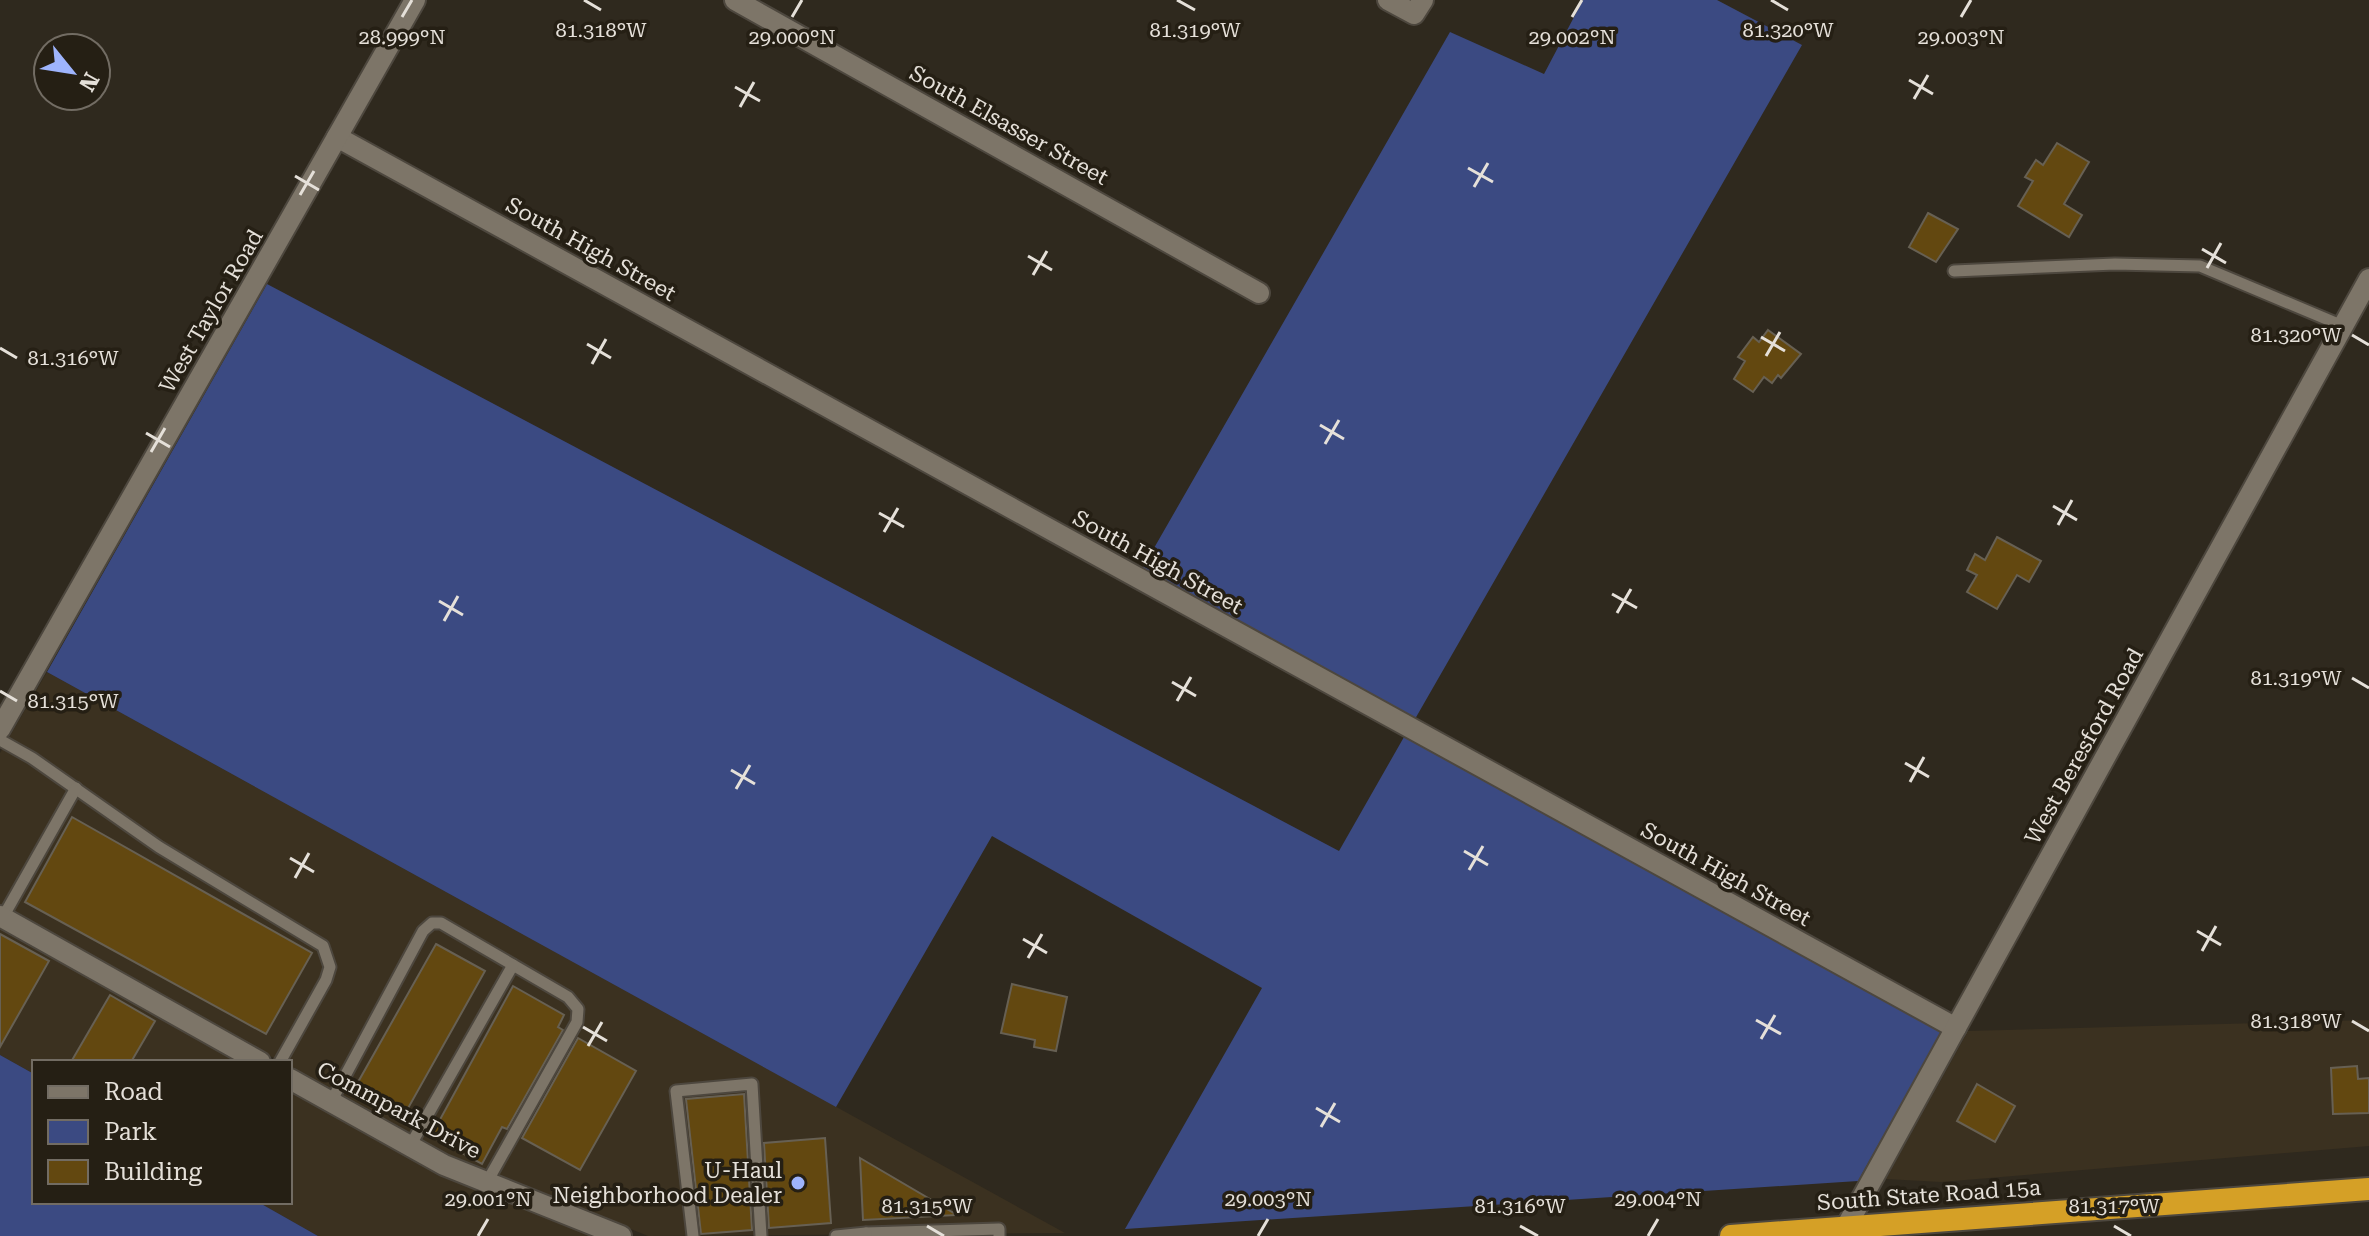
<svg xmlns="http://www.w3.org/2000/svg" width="2369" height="1236" font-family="'Roboto Serif',serif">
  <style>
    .built { fill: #3b3120 }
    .green { fill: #3b4a82 }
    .building { fill: #634810; stroke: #676053; stroke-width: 2 }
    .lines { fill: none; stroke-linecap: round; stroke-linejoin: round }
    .service-casing { stroke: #4d473e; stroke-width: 15 }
    .minor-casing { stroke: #4d473e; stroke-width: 24 }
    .tertiary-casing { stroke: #4d473e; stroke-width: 24 }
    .trunk-casing { stroke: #4d473e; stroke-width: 26 }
    .service { stroke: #7d7568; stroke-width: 11 }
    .minor { stroke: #7d7568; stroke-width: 20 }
    .tertiary { stroke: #7d7568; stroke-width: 20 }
    .trunk { stroke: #d5a026; stroke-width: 22 }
    .ticks { fill: none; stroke: #e5e0d9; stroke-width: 3 }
    .poi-dot { fill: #9eb4fd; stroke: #251f14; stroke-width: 3 }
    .labels { text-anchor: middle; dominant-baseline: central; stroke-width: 7; stroke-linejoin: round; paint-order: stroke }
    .street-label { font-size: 22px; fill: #e5e0d9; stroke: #251f14 }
    .poi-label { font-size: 22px; fill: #e5e0d9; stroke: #251f14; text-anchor: end }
    .ticks-label { font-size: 20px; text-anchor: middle; fill: #e5e0d9; stroke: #251f14; stroke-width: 7; stroke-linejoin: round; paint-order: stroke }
  </style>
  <rect width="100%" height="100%" fill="#2f291e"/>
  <g class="built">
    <path d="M47 672 1065 1233 648 1236 448 1155 290 1067V1062H281L0 904V753Z"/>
    <path d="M0 928 239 1062H34V1074L0 1055Z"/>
    <path d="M2369 1020V1146L1941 1182 1886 1179 1968 1031Z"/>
    <path d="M290 1091 439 1174 592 1236H318L258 1202H290Z"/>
  </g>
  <g class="green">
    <path d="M1583 0H1717L1802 45 1415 719 1142 569 1450 32 1544 74Z"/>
    <path d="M267 284 1339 851 1404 737 1941 1032 1858 1181 1125 1229 1262 988 992 836 836 1107 47 672Z"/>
    <path d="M0 1055 34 1074V1202H258L318 1236H0Z"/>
  </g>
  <g class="building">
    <path d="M2057 143 2089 162 2064 204 2082 215 2069 237 2018 206 2033 181 2025 177 2036 160 2043 165Z"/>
    <path d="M1928 213 1958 229 1936 262 1909 247Z"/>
    <path d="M1768 330 1801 354 1781 378 1778 375 1772 383 1764 377 1753 392 1734 379 1745 361 1738 357 1753 337 1759 342Z"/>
    <path d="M1997 537 2041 561 2029 582 2017 575 1997 609 1967 592 1977 575 1967 570 1975 554 1985 560Z"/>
    <path d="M72 817 312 953 266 1034 25 902Z"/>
    <path d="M0 934 49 961 0 1047Z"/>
    <path d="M436 944 485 971 402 1119 353 1091Z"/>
    <path d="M1012 984 1067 997 1056 1051 1034 1047 1035 1040 1001 1033Z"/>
    <path d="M513 986 564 1015 558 1027 563 1030 507 1129 502 1127 482 1164 431 1136Z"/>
    <path d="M110 995 155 1021 131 1062H71Z"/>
    <path d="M578 1038 636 1071 580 1170 522 1138Z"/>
    <path d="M2357 1066 2358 1079 2369 1078V1113L2333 1114 2331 1068Z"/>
    <path d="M1977 1084 2015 1106 1995 1142 1957 1121Z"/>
    <path d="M744 1094 752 1230 701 1234 686 1099Z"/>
    <path d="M825 1138 831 1223 769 1228 764 1143Z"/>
    <path d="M860 1158 957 1215 863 1220Z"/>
  </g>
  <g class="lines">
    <defs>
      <g id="service">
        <path d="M1954 271 2115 264 2200 266 2343 326"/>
        <path d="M0 740 32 758 159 847 323 946 330 967 326 980 280 1062"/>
        <path d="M3 917 76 788"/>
        <path d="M331 1102 423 931 432 923H441L568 997 578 1009 577 1022 487 1182"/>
        <path d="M410 1146 513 965"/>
        <path d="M866 1233 999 1229V1236"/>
        <path d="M693 1236 676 1091 752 1084 761 1236"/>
        <path d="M836 1236 866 1233V1236"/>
      </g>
      <g id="minor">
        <path d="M735 0 1259 293"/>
        <path d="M1388 0 1414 14 1423 0"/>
        <path d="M337 137 1956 1028"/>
        <path d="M0 916 260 1062"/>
        <path d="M290 1079 444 1165 621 1236"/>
      </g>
      <g id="tertiary">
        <path d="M0 729 415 0"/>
        <path d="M1841 1236 2369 279"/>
      </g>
      <path id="trunk" d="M1731 1236 2369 1189"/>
    </defs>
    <use href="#service" class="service-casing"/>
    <use href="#minor" class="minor-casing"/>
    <use href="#tertiary" class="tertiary-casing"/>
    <use href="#trunk" class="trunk-casing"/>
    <use href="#service" class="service"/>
    <use href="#minor" class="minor"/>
    <use href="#tertiary" class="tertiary"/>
    <use href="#trunk" class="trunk"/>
  </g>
  <path class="ticks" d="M584 0 601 10M1177 0 1195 10M1771 0 1788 10M402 17 412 0M792 17 802 0M1572 17 1582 0M1961 17 1971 0M1909 80 1933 94M735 87 760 101M1914 99 1928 75M740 107 754 82M1468 168 1493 182M295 176 319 190M1474 187 1488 163M300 195 314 171M2202 249 2226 263M1028 256 1052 270M2207 268 2221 243M1033 275 1047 251M2352 335 2369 345M1761 337 1785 351M587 344 611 358M0 348 17 358M1766 356 1780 332M592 364 606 339M1320 425 1344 439M146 433 170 447M1325 444 1339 420M151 452 165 428M2053 506 2077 520M879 513 904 527M2058 525 2072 500M884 532 898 508M1612 594 1637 608M439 601 463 615M1617 613 1631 589M444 621 458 596M2352 678 2369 688M1172 682 1196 696M0 691 17 701M1177 701 1191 677M1905 763 1929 777M731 770 755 784M1910 782 1924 757M736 789 750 765M1464 851 1488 865M290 858 314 872M1469 870 1483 846M295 878 309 853M2197 931 2221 945M1023 939 1047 953M2202 951 2216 926M1028 958 1042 934M1756 1020 1781 1034M2352 1021 2369 1031M583 1027 607 1041M1761 1039 1775 1015M588 1046 602 1022M1316 1108 1340 1122M1321 1127 1335 1103M927 1226 944 1236M1520 1226 1538 1236M2114 1226 2131 1236M478 1236 488 1219M1258 1236 1268 1219M1648 1236 1658 1219"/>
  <circle class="poi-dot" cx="798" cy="1183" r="8"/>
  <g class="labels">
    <g class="street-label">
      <text transform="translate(1009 125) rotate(29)">South Elsasser Street</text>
      <text transform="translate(591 249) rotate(29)">South High Street</text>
      <text transform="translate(211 311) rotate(-60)">West Taylor Road</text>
      <text transform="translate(1158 562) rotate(29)">South High Street</text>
      <text transform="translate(2084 746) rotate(-61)">West Beresford Road</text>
      <text transform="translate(1726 874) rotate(29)">South High Street</text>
      <text transform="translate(399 1110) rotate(28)">Commpark Drive</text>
      <text transform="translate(1929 1195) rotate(-4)">South State Road 15a</text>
    </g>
    <g class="poi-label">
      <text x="782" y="1170">U-Haul<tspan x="782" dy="25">Neighborhood Dealer</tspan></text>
    </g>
  </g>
  <g class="ticks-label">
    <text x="601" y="37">81.318°W</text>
    <text x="1788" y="37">81.320°W</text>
    <text x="1195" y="37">81.319°W</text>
    <text x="402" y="44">28.999°N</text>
    <text x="792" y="44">29.000°N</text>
    <text x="1572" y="44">29.002°N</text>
    <text x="1961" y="44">29.003°N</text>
    <text x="2296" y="342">81.320°W</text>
    <text x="73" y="365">81.316°W</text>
    <text x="2296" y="685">81.319°W</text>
    <text x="73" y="708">81.315°W</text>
    <text x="2296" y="1028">81.318°W</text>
    <text x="488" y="1206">29.001°N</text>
    <text x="1268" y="1206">29.003°N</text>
    <text x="1658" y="1206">29.004°N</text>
    <text x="927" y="1213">81.315°W</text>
    <text x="1520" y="1213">81.316°W</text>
    <text x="2114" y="1213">81.317°W</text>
  </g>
  <rect x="32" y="1060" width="260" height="144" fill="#251f14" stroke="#726c63" stroke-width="2"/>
  <rect x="48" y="1086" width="40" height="12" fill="#7d7568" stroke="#726c63" stroke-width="2"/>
  <text x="104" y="1100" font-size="24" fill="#e5e0d9">Road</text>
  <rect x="48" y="1120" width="40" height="24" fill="#3b4a82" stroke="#726c63" stroke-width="2"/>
  <text x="104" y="1140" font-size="24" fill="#e5e0d9">Park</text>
  <rect x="48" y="1160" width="40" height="24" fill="#634810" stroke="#726c63" stroke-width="2"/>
  <text x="104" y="1180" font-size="24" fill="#e5e0d9">Building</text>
  <g transform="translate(72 72) rotate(120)"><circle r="38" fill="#251f14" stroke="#726c63" stroke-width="2"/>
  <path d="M0-6L14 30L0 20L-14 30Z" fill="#9eb4fd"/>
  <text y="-12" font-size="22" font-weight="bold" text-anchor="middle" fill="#e5e0d9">N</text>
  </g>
</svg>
